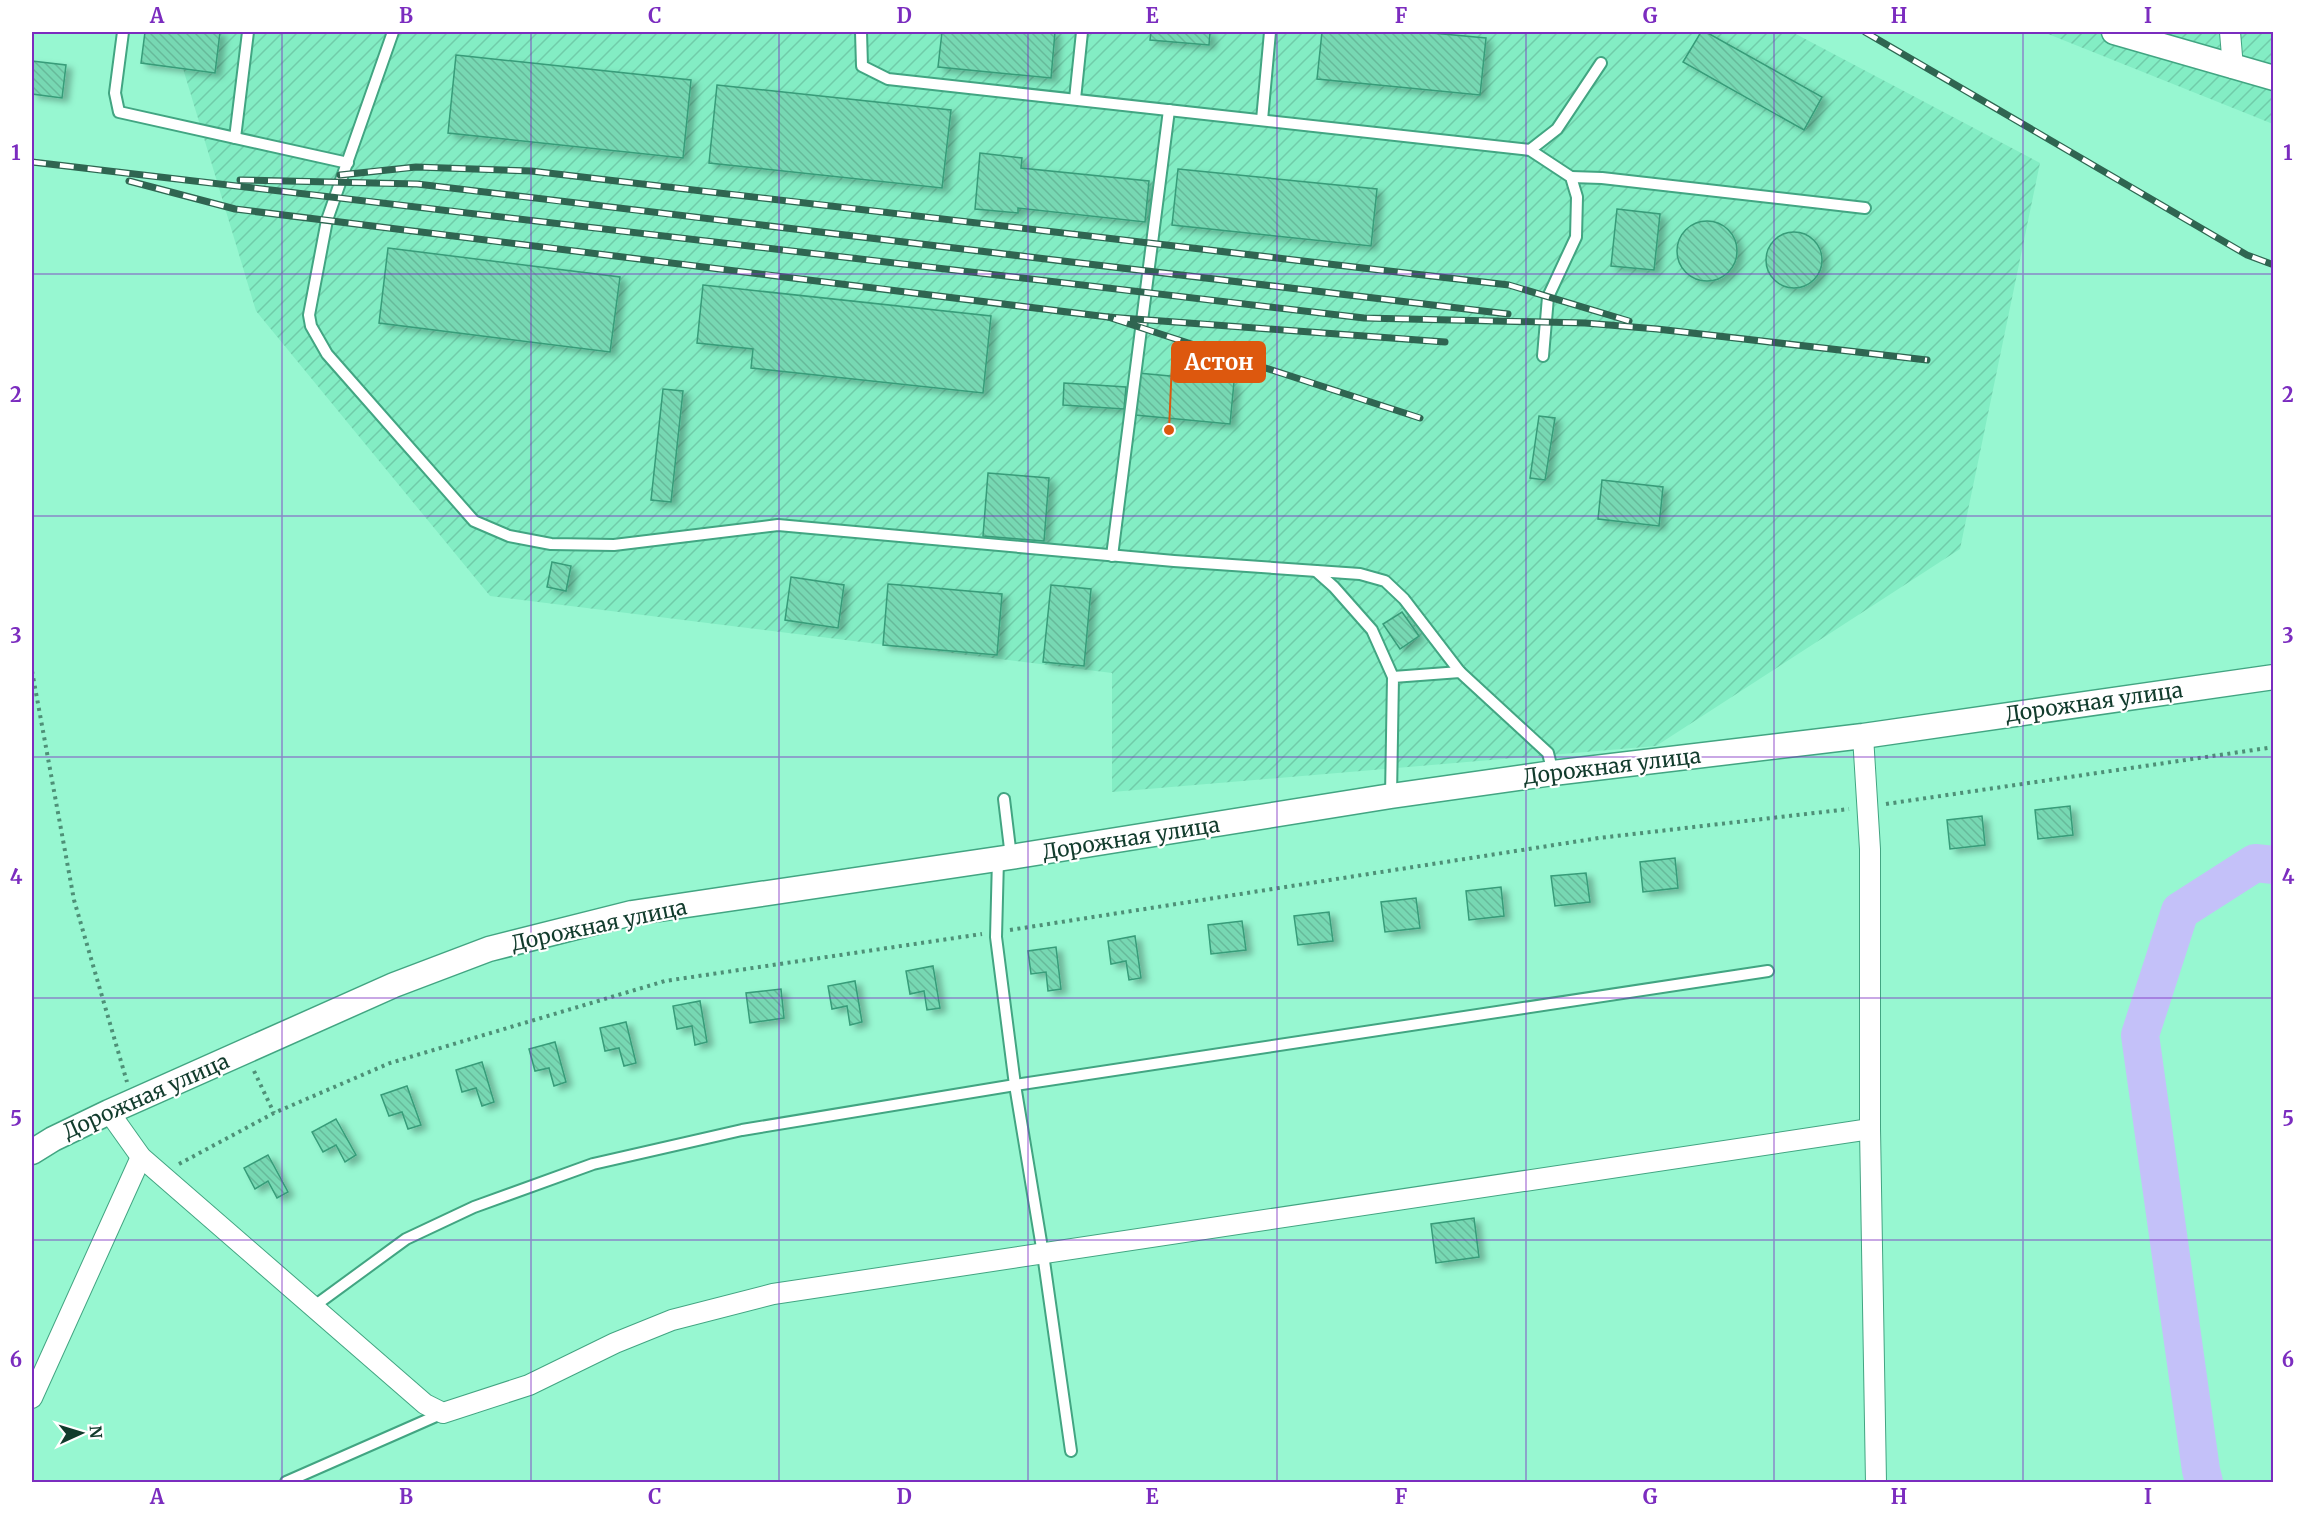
<svg xmlns="http://www.w3.org/2000/svg" width="2305" height="1514" font-family="Merriweather,serif">
  <style>
    .industrial { fill: url(#industrial-furrows) }
    .lines { fill: none; stroke-linecap: round; stroke-linejoin: round }
    .river { stroke: #c4c1f9; stroke-width: 38 }
    .building { fill: url(#building-back-hatch); stroke: #379c79; stroke-width: 1.5; filter: url(#shadow) }
    .service-casing { stroke: #42a582; stroke-width: 14 }
    .minor-casing { stroke: #42a582; stroke-width: 22 }
    .tertiary-casing { stroke: #42a582; stroke-width: 27 }
    .path { stroke: #4e9077; stroke-width: 4; stroke-dasharray: 3 4.5; stroke-linecap: butt }
    .service { stroke: #fff; stroke-width: 10 }
    .minor { stroke: #fff; stroke-width: 20 }
    .tertiary { stroke: #fff; stroke-width: 24 }
    .rail-casing { stroke: #2f6551; stroke-width: 7 }
    .rail { stroke: #fff; stroke-width: 4.5; stroke-dasharray: 14; stroke-linecap: butt }
    .grid { fill: none; stroke: #7b2cbf; stroke-width: 1.5; stroke-opacity: 0.55 }
    .labels { text-anchor: middle; dominant-baseline: central; stroke-width: 4.5; stroke-linejoin: round; paint-order: stroke }
    .street-label { font-size: 21px; fill: #113b2c; stroke: #fff }
    .leader { fill: none; stroke: #dd580e; stroke-width: 2 }
    .callout-dot { fill: #dd580e; stroke: #fff; stroke-width: 2 }
    .callout { fill: #dd580e; stroke: #dd580e; stroke-width: 2 }
    .callout-label { font-size: 22px; text-anchor: middle; font-weight: bold; fill: #fff }
    .neatline { fill: none; stroke: #7b2cbf; stroke-width: 2 }
    .grid-label { font-size: 20px; text-anchor: middle; font-weight: bold; fill: #7b2cbf }
  </style>
  <defs>
    <pattern id="industrial-furrows" width="10" height="10" patternUnits="userSpaceOnUse" patternTransform="scale(1.5)"><rect width="10" height="10" fill="#83edc4"/><path d="M-1 1l2-2M0 10L10 0M9 11l2-2" fill="none" stroke="#70cca9"/></pattern>
    <pattern id="building-back-hatch" width="6" height="6" patternUnits="userSpaceOnUse" patternTransform="scale(1.5)"><rect width="6" height="6" fill="#77d8b3"/><path d="M-1 5l2 2M0 0l6 6M5-1l2 2" fill="none" stroke="#66ba9a"/></pattern>
    <filter id="shadow"><feDropShadow dx="6" dy="4" stdDeviation="3" flood-color="#0004"/></filter>
  </defs>
  <rect width="100%" height="100%" fill="#97f7d1"/>
  <g class="industrial">
    <path d="M172 32H1792L2040 163 1960 549 1656 746 1112 792V673L490 596 256 311Z"/>
    <path d="M2043 32H2273V124Z"/>
  </g>
  <g class="lines">
    <path class="river" d="M2204 1482 2201 1470 2140 1035 2180 911 2255 863 2274 865"/>
  </g>
  <g class="building">
    <path d="M145 32H220L215 73 141 63Z"/>
    <path d="M942 32H1055L1051 78 938 67Z"/>
    <path d="M1151 32H1210L1209 45 1150 40Z"/>
    <path d="M1322 32H1421L1486 38 1480 95 1317 79Z"/>
    <path d="M1701 32H1706L1822 97 1804 130 1683 62Z"/>
    <path d="M456 55 691 80 683 158 448 133Z"/>
    <path d="M32 61 66 65 62 98 32 94Z"/>
    <path d="M717 85 951 110 942 188 709 163Z"/>
    <path d="M980 153 1022 158 1021 168 1149 181 1145 222 1018 208V213L975 209Z"/>
    <path d="M1178 169 1377 189 1371 246 1172 225Z"/>
    <path d="M1617 209 1660 214 1654 270 1611 266Z"/>
    <circle cx="1707" cy="251" r="30"/>
    <circle cx="1794" cy="260" r="28"/>
    <path d="M388 248 620 277 610 352 379 323Z"/>
    <path d="M703 285 991 316 983 393 751 368 753 349 697 343Z"/>
    <path d="M1138 373 1234 382 1230 424 1135 415Z"/>
    <path d="M1064 383 1126 387 1124 409 1063 405Z"/>
    <path d="M663 389 683 391 671 502 651 500Z"/>
    <path d="M1539 416 1555 418 1545 480 1530 478Z"/>
    <path d="M988 473 1049 478 1044 541 983 536Z"/>
    <path d="M1602 480 1663 487 1659 526 1598 519Z"/>
    <path d="M552 562 571 566 566 591 547 587Z"/>
    <path d="M791 577 844 585 838 628 785 620Z"/>
    <path d="M888 584 1002 594 997 655 883 645Z"/>
    <path d="M1051 585 1091 589 1084 666 1043 662Z"/>
    <path d="M1402 612 1419 636 1400 649 1383 624Z"/>
    <path d="M2070 806 2073 835 2038 839 2035 810Z"/>
    <path d="M1982 816 1985 845 1950 849 1947 820Z"/>
    <path d="M1675 858 1678 888 1643 892 1640 862Z"/>
    <path d="M1586 873 1590 902 1555 906 1551 876Z"/>
    <path d="M1501 887 1504 916 1469 920 1466 891Z"/>
    <path d="M1416 898 1420 928 1385 932 1381 902Z"/>
    <path d="M1329 912 1333 941 1298 945 1294 916Z"/>
    <path d="M1242 921 1246 950 1211 954 1208 925Z"/>
    <path d="M1135 936 1141 978 1129 980 1126 961 1111 964 1108 941Z"/>
    <path d="M1056 947 1061 989 1048 991 1046 972 1031 974 1028 951Z"/>
    <path d="M933 966 940 1008 927 1010 924 991 910 994 906 971Z"/>
    <path d="M855 981 862 1022 850 1025 847 1006 832 1009 828 986Z"/>
    <path d="M781 989 784 1018 750 1023 746 993Z"/>
    <path d="M700 1001 707 1042 695 1045 692 1026 677 1029 673 1006Z"/>
    <path d="M626 1022 636 1063 624 1066 619 1048 605 1051 600 1028Z"/>
    <path d="M555 1042 566 1082 554 1086 549 1068 535 1071 529 1049Z"/>
    <path d="M482 1062 494 1102 482 1106 476 1088 462 1092 456 1070Z"/>
    <path d="M407 1086 421 1125 408 1129 402 1112 389 1116 381 1095Z"/>
    <path d="M336 1119 356 1155 345 1162 336 1145 323 1152 312 1132Z"/>
    <path d="M268 1155 288 1192 277 1198 268 1181 255 1189 244 1168Z"/>
    <path d="M1474 1218 1479 1257 1436 1263 1431 1224Z"/>
  </g>
  <g class="lines">
    <defs>
      <g id="service">
        <path d="M123 32 115 93 119 112 348 163"/>
        <path d="M393 32 327 220 309 315 311 326 327 354 474 521 509 536 551 544 614 545 778 525 1174 561 1360 574 1385 581 1404 599 1460 672"/>
        <path d="M861 32 862 66 888 79 1530 150 1571 177 1577 197 1576 237 1548 297 1543 356"/>
        <path d="M1075 99 1082 32"/>
        <path d="M1262 120 1270 32"/>
        <path d="M235 138 248 32"/>
        <path d="M1530 150 1557 129 1601 63"/>
        <path d="M1571 177 1602 178 1865 208"/>
        <path d="M1112 556 1169 110"/>
        <path d="M1316 571 1334 587 1372 630 1393 677"/>
        <path d="M1391 796 1393 677 1460 672 1548 753 1553 773"/>
        <path d="M1004 799 1011 857"/>
        <path d="M998 859 996 937 1015 1085 1043 1254 1071 1451"/>
        <path d="M313 1307 406 1239 474 1207 593 1164 742 1130 1015 1085 1768 971"/>
        <path d="M286 1482 443 1413"/>
      </g>
      <g id="minor">
        <path d="M2230 32 2233 68"/>
        <path d="M1863 736 1870 849V1129L1876 1482"/>
        <path d="M109 1112 141 1157 425 1404 443 1413 529 1385 615 1343 672 1320 773 1294 1870 1129"/>
        <path d="M32 1398 141 1157"/>
      </g>
      <g id="tertiary">
        <path d="M2114 32 2274 78"/>
        <path d="M32 1152 53 1139 109 1112 394 985 489 949 632 913 1011 857 1391 796 1553 773 1863 736 2274 677"/>
      </g>
    </defs>
    <use href="#service" class="service-casing"/>
    <use href="#minor" class="minor-casing"/>
    <use href="#tertiary" class="tertiary-casing"/>
    <g class="path">
      <path d="M32 671 74 900 127 1082"/>
      <path d="M1886 804 2274 747"/>
      <path d="M1010 930 1599 838 1849 809"/>
      <path d="M254 1071 274 1113"/>
      <path d="M179 1164 274 1113 390 1063 665 981 982 934"/>
    </g>
    <use href="#service" class="service"/>
    <use href="#minor" class="minor"/>
    <use href="#tertiary" class="tertiary"/>
    <defs>
      <g id="rail">
        <path d="M1865 32 2247 255 2274 265"/>
        <path d="M32 162 1364 318 1585 323 1657 329 1927 360"/>
        <path d="M340 175 416 167 531 171 1509 285 1629 321"/>
        <path d="M240 180 417 184 1508 314"/>
        <path d="M129 181 235 209 1108 317"/>
        <path d="M1420 418 1108 317 1445 342"/>
      </g>
    </defs>
    <use href="#rail" class="rail-casing"/>
    <use href="#rail" class="rail"/>
  </g>
  <path class="grid" d="M282 32V1482M531 32V1482M779 32V1482M1028 32V1482M1277 32V1482M1526 32V1482M1774 32V1482M2023 32V1482M32 274H2274M32 516H2274M32 757H2274M32 998H2274M32 1240H2274"/>
  <g class="labels">
    <g class="street-label">
      <text transform="translate(2094 702) rotate(-8)">Дорожная улица</text>
      <text transform="translate(1612 766) rotate(-7)">Дорожная улица</text>
      <text transform="translate(1131 838) rotate(-9)">Дорожная улица</text>
      <text transform="translate(599 925) rotate(-12)">Дорожная улица</text>
      <text transform="translate(146 1096) rotate(-24)">Дорожная улица</text>
    </g>
  </g>
  <path class="leader" d="M1169 430L1172 362"/>
  <circle class="callout-dot" cx="1169" cy="430" r="6"/>
  <rect class="callout" x="1172" y="342" width="93" height="40" rx="6"/>
  <g class="callout-label">
    <text x="1219" y="370">Астон</text>
  </g>
  <rect width="2305" height="1514" fill="none" stroke="#ffffff" stroke-width="66"/>
  <g transform="translate(81 1433) rotate(86)" stroke="#ffffff" stroke-width="4.5" paint-order="stroke">
  <path d="M0-4.5L10 22L0 15L-10 22Z" fill="#113b2c"/>
  <text y="-9" font-size="16" font-weight="bold" text-anchor="middle" fill="#113b2c">N</text>
  </g>
  <rect x="33" y="33" width="2239" height="1448" class="neatline"/>
  <g class="grid-label">
    <text x="157" y="23">A</text>
    <text x="406" y="23">B</text>
    <text x="655" y="23">C</text>
    <text x="904" y="23">D</text>
    <text x="1152" y="23">E</text>
    <text x="1401" y="23">F</text>
    <text x="1650" y="23">G</text>
    <text x="1899" y="23">H</text>
    <text x="2148" y="23">I</text>
    <text x="16" y="160">1</text>
    <text x="2288" y="160">1</text>
    <text x="16" y="402">2</text>
    <text x="2288" y="402">2</text>
    <text x="16" y="643">3</text>
    <text x="2288" y="643">3</text>
    <text x="16" y="884">4</text>
    <text x="2288" y="884">4</text>
    <text x="16" y="1126">5</text>
    <text x="2288" y="1126">5</text>
    <text x="16" y="1367">6</text>
    <text x="2288" y="1367">6</text>
    <text x="157" y="1504">A</text>
    <text x="406" y="1504">B</text>
    <text x="655" y="1504">C</text>
    <text x="904" y="1504">D</text>
    <text x="1152" y="1504">E</text>
    <text x="1401" y="1504">F</text>
    <text x="1650" y="1504">G</text>
    <text x="1899" y="1504">H</text>
    <text x="2148" y="1504">I</text>
  </g>
</svg>
